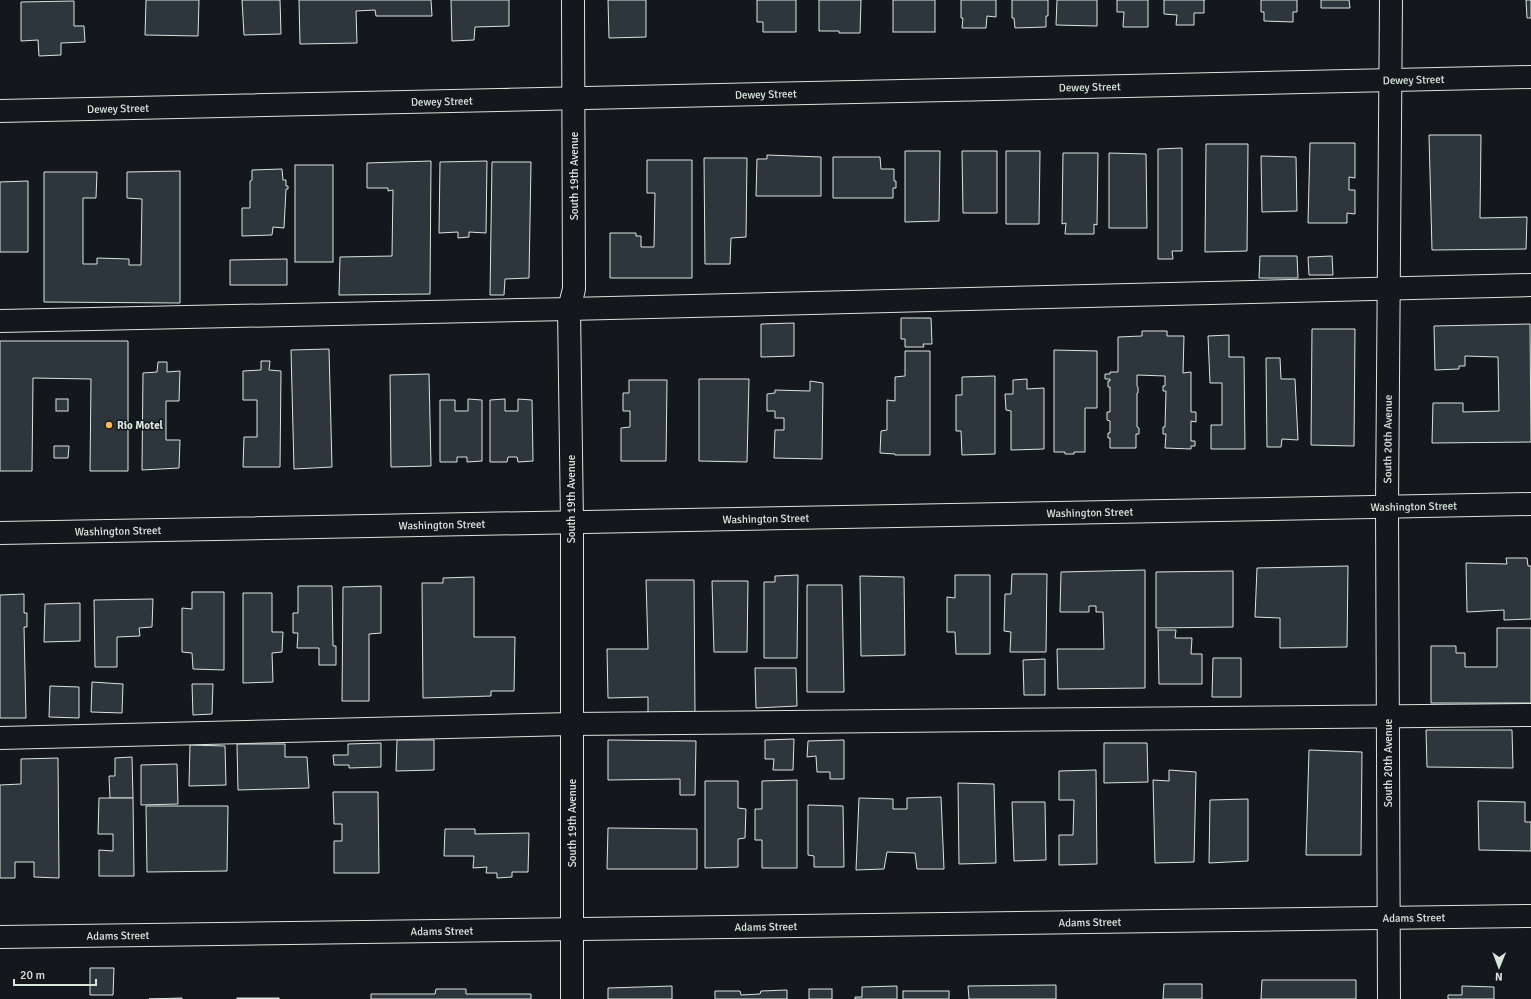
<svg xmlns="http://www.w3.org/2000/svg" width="1531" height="999" font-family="Signika,sans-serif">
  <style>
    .building { fill: #2c363c; stroke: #d8e6dc }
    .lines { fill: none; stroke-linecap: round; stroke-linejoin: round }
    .minor-casing { stroke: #d8e6dc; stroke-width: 24 }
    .minor { stroke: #14181c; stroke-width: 22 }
    .poi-dot { fill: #ffb74d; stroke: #14181c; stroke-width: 1.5 }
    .labels { text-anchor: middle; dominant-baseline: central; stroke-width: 3; stroke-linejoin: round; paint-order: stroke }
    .street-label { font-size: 11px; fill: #d8e6dc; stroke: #14181c }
    .poi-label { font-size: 11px; font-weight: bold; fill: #d8e6dc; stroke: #14181c; text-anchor: start }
  </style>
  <rect width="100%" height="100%" fill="#14181c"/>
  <g class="building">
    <path d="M146 0H199L198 36 145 35Z"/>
    <path d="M242 0H280L281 34 244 35Z"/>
    <path d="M299 0H431L432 16H376L375 10 356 11 357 43 300 44Z"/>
    <path d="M451 0H509V26L475 27 474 40 452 41Z"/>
    <path d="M608 0H646V37L609 38Z"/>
    <path d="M757 0H796V32H763V22H757Z"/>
    <path d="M819 0H861L860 33H839V31H819Z"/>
    <rect x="893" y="0" width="42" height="32"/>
    <path d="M961 0H996V17L987 16 986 28H962L963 18H961Z"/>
    <path d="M1012 0H1048V16H1046V27L1015 28 1014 18H1012Z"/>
    <path d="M1057 0H1097V26L1056 25Z"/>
    <path d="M1117 0H1148V27H1123L1124 12H1117Z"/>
    <path d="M1164 0H1205H1204V13H1194V25H1176L1177 15 1164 14Z"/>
    <path d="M1261 0H1297V12H1293V22L1264 21V12H1261Z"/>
    <path d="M1321 0H1349L1350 8H1321Z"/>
    <path d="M1526 0H1531V18H1527Z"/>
    <path d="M74 1V26H84L85 42 61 43V55L39 56 38 40 21 41V2Z"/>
    <path d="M1429 135H1481L1480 218 1527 217 1526 249 1432 250Z"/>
    <path d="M1310 143H1355V178L1349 177V190H1355V214L1347 213V223H1308Z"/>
    <path d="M1206 144H1248L1247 251 1205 252Z"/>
    <path d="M1182 148V251H1172L1173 259H1158V149Z"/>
    <path d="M905 151H940L939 221 905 222Z"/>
    <path d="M962 151H997V213H963Z"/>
    <path d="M1006 151H1040L1039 224H1006Z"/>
    <path d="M1063 153H1098L1097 225 1094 224V234H1065L1066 223 1062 224Z"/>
    <path d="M1109 153 1146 154 1147 228H1109Z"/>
    <path d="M767 155 821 157V196H756L757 159H767Z"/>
    <path d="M1261 156 1296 157 1297 211 1262 212Z"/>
    <path d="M833 157H880L881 169H894V181H896V188H893V198H833Z"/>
    <path d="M704 158H747L746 237 731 238 730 264H705Z"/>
    <path d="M647 160H692V278H610V233H636V236H641V247H654L655 193H647Z"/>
    <path d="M431 161 430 294 339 295 340 257 392 256 393 190 388 191V188H367V163Z"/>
    <path d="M487 161 486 233 469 232V237L458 238V232L439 233 440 162Z"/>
    <path d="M492 162H531L529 278 505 279 504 295H490Z"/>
    <rect x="295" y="165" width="38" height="97"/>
    <path d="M282 169 283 180H286V186H288V189H286L284 228 273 227 272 235 242 236V208H250V181L252 180V170Z"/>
    <path d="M180 171V303L44 302V172H97L96 198H83V264H97V258L129 259V265H141L142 199 127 198V172Z"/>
    <path d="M28 181V252H0V182Z"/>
    <path d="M1260 256H1297L1298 278H1259Z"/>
    <path d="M1332 256 1333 275H1309L1308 257Z"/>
    <path d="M287 259V285H230V260Z"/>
    <path d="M901 318H931L932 344H923L924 347H905V339H901Z"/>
    <path d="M794 323V356L761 357V324Z"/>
    <path d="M1530 324 1531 442 1432 443 1433 403H1463V412L1499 411 1498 357 1465 356V366H1459V369L1435 370 1434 326Z"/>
    <path d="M1312 329H1355L1354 446 1311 445Z"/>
    <path d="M1142 331H1167V336H1184L1183 373 1191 372V412H1196V422L1191 421V441H1195V446H1191V449L1165 448 1166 434H1163V427H1165L1166 391H1163V386H1165V376L1137 375V386L1138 387V393H1137V427L1139 428V434H1136V448H1110V438H1108V433H1110V421L1107 420V412H1110V387H1108V381H1110V379H1105V374H1110V372H1118V337L1142 336Z"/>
    <path d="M1229 335V357H1244L1245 449H1211V425H1222V383H1210L1208 336Z"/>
    <path d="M0 341H128V471H90L91 379 33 378 32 471H0Z"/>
    <path d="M329 349 332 467 294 469 291 350Z"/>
    <path d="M1054 350 1097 351V408H1085V452H1074V454H1065V452H1054Z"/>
    <path d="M905 351H930V455H895V454L880 453 881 431 887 430V400L895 401V377L905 376Z"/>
    <path d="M1266 358H1280L1281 379H1295L1298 440 1282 439 1281 447H1267Z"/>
    <path d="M261 361H270L269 370 281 371 280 467H243L244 437H257V400H243V371L261 370Z"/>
    <path d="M158 362H167V372L180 371 179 401H166V440H180L179 468 142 470 143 373 157 372Z"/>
    <path d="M429 374 431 466 391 467 390 375Z"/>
    <path d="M995 376V454L962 455 961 431H956V395H962V377Z"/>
    <path d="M699 379H749L747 462 699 461Z"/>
    <path d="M1027 379V389L1044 388V449L1011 450V411L1006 410 1005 394H1013V380Z"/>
    <path d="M629 380H667L666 461H621V428L630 427V411H623V393H629Z"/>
    <path d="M810 381 823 383 822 459 774 458 775 430H784V418H775V411H767V394L775 393V390L810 391Z"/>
    <rect x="56" y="399" width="12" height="12"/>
    <path d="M468 399 482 400V461L467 462V457H457V462H440V400H455V411H468Z"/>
    <path d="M505 399V411H518V399L532 400 533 461 518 462 517 457H508L507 462H490V400Z"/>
    <path d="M54 446H69L68 458H54Z"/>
    <path d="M1506 558H1527L1528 566H1531V619L1504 620V610L1467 612 1466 563 1507 564Z"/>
    <path d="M1348 566 1347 647 1280 648V618L1255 617 1257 568Z"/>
    <path d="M1145 570V688L1058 689 1057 649H1104L1103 612H1096V606H1089V612H1060L1061 572Z"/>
    <path d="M1233 571V627L1156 628V572Z"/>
    <path d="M1012 574H1047L1046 652H1010L1011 632 1004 631 1005 594H1011Z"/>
    <path d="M798 575 797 658H764V582H775V576Z"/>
    <path d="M955 575H990V654H956L955 632H947V597L955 598Z"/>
    <path d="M860 576 904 577 905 655 861 656Z"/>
    <path d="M474 577V637H515L514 691H491V696L423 698 422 583H443V578Z"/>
    <path d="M646 580H694L695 713H648V697L608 698 607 649H648Z"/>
    <path d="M712 581H748L747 652H714Z"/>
    <path d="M807 585H842L844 692H807Z"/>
    <path d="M298 586H332L333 646H336V665H319V648H297L298 633H293V613H298Z"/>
    <path d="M381 586V633L369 634V701H342L343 587Z"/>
    <path d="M192 592H224V670L193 669 192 653 182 652V608L192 609Z"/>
    <path d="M243 593H272V632H283L282 652 272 653 273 682 243 683Z"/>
    <path d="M24 594V613H27V627H24L26 718H0V595Z"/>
    <path d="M153 599 152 627 139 628 140 636 117 637V667H95L94 600Z"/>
    <path d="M80 603V641L44 642 45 604Z"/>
    <path d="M1497 628H1531V703H1431V646H1456V653H1465V667H1497Z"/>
    <path d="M1158 630H1176L1175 638H1192L1191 654H1202V684H1159Z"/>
    <path d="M1213 658H1241V697H1212Z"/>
    <path d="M1045 659V695H1024L1023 660Z"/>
    <path d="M755 668H796L797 706 756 708Z"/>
    <path d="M92 682 123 684 122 713 91 712Z"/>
    <path d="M192 684H213L212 714 193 715Z"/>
    <path d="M50 686 79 687V718L49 717Z"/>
    <path d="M1426 730H1512L1513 768 1427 767Z"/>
    <path d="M794 739 793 770H773L774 759H765V740Z"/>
    <path d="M397 740H434V770L396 771Z"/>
    <path d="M608 740 696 741 695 795H680V779L608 780Z"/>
    <path d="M844 740V779H830V772H817L816 756 807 757 808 741Z"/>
    <path d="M381 743V767L349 768V765H334L333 755H348V744Z"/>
    <path d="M1104 743H1147L1148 782 1104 783Z"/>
    <path d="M237 744H285V757H307L309 788 238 790Z"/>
    <path d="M190 745 225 746 226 785 189 786Z"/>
    <path d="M1309 750 1362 752 1361 855H1306Z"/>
    <path d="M132 757 133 798H110L109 776H115V758Z"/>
    <path d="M58 758 59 878 34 877V862H15V878H0V785L21 784V759Z"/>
    <path d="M177 764 178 804 141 805V765Z"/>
    <path d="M1096 770 1097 864 1059 865V835H1073L1074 800H1059V771Z"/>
    <path d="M1169 770 1196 772 1194 862 1155 863 1153 780 1169 781Z"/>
    <path d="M797 780V868H762V840H755V809H762V781Z"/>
    <path d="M705 781H738V808L746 809 745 838 738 839V867L705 868Z"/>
    <path d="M958 783 994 784 996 863 959 864Z"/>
    <path d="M333 792H378L379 873H334V841H342V824H334Z"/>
    <path d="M941 797 944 869H917L915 853 887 852 884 869 856 870 859 798 893 799V809H907V798Z"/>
    <path d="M99 798H133L134 876H99V850L113 851V834H98Z"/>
    <path d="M1248 799V861L1209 863 1210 800Z"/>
    <path d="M1478 801 1525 802V822H1531V851L1479 850Z"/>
    <path d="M1012 802H1045L1046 860 1014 861Z"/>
    <path d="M808 805 843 806 844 867H814V856L808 855Z"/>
    <path d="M146 806H228L227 871 147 872Z"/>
    <path d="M608 828 697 829V869H607Z"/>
    <path d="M445 829H475V834L529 833 528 872H512V877L497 878V873H486L487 867 473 868 474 856H444Z"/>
    <path d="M90 968H114L113 995H90Z"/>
    <path d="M1262 980H1356V999H1261Z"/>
    <path d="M1164 984H1202V999H1163Z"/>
    <path d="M1056 985V999H969L968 986Z"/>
    <path d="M672 986V999H608V988Z"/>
    <path d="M897 986V999H855V997H862V987Z"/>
    <path d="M1462 986 1494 987V999H1448V995H1462Z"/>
    <path d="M436 989H466V994H531V999H371V994H435Z"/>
    <rect x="809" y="989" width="23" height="10"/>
    <path d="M787 990V999H715V991H740L741 995 760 994 761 991Z"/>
    <rect x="903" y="991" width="46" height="8"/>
    <path d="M182 998V999H149Z"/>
    <rect x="237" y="998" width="42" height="1"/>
  </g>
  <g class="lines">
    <defs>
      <g id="minor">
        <path id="s1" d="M0 111 1531 77"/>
        <path d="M0 321 569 309 1531 285"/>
        <path id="s2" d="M0 533 1531 504"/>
        <path d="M0 738 571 724 1531 715"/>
        <path id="s3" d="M0 937 1531 916"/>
        <path d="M572 999V523L569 309 574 289 573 0"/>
        <path id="s4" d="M1389 999 1387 506 1391 0"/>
      </g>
    </defs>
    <use href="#minor" class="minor-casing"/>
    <use href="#minor" class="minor"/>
  </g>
  <circle class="poi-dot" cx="109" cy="425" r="4"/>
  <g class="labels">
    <g class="street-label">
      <text stroke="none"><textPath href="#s1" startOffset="1414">Dewey Street</textPath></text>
      <text stroke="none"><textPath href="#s1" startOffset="1090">Dewey Street</textPath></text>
      <text stroke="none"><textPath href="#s1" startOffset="766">Dewey Street</textPath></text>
      <text stroke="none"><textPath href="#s1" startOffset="442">Dewey Street</textPath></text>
      <text stroke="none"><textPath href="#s1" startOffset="118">Dewey Street</textPath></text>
      <text transform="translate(574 176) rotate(-90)">South 19th Avenue</text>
      <text stroke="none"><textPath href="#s4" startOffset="560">South 20th Avenue</textPath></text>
      <text transform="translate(571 499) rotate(-90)">South 19th Avenue</text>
      <text stroke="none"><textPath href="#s2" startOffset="1414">Washington Street</textPath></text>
      <text stroke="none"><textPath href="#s2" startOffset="1090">Washington Street</textPath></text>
      <text stroke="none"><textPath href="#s2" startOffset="766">Washington Street</textPath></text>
      <text stroke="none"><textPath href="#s2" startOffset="442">Washington Street</textPath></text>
      <text stroke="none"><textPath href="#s2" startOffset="118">Washington Street</textPath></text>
      <text transform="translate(1388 763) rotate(-90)">South 20th Avenue</text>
      <text transform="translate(572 823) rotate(-90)">South 19th Avenue</text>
      <text stroke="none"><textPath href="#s3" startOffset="1414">Adams Street</textPath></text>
      <text stroke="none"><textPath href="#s3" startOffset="1090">Adams Street</textPath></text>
      <text stroke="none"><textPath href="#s3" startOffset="766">Adams Street</textPath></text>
      <text stroke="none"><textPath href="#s3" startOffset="442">Adams Street</textPath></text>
      <text stroke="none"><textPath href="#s3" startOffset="118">Adams Street</textPath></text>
    </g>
    <g class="poi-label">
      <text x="117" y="425">Rio Motel</text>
    </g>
  </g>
  <g transform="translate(1499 967) rotate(181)" stroke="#14181c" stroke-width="3" paint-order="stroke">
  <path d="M0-3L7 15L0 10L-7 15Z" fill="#d8e6dc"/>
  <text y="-6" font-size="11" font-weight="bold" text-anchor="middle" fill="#d8e6dc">N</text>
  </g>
  <path d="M14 979v6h82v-6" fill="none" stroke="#d8e6dc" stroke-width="2"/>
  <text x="20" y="979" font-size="12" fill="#d8e6dc" stroke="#14181c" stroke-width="3" paint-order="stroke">20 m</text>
</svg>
